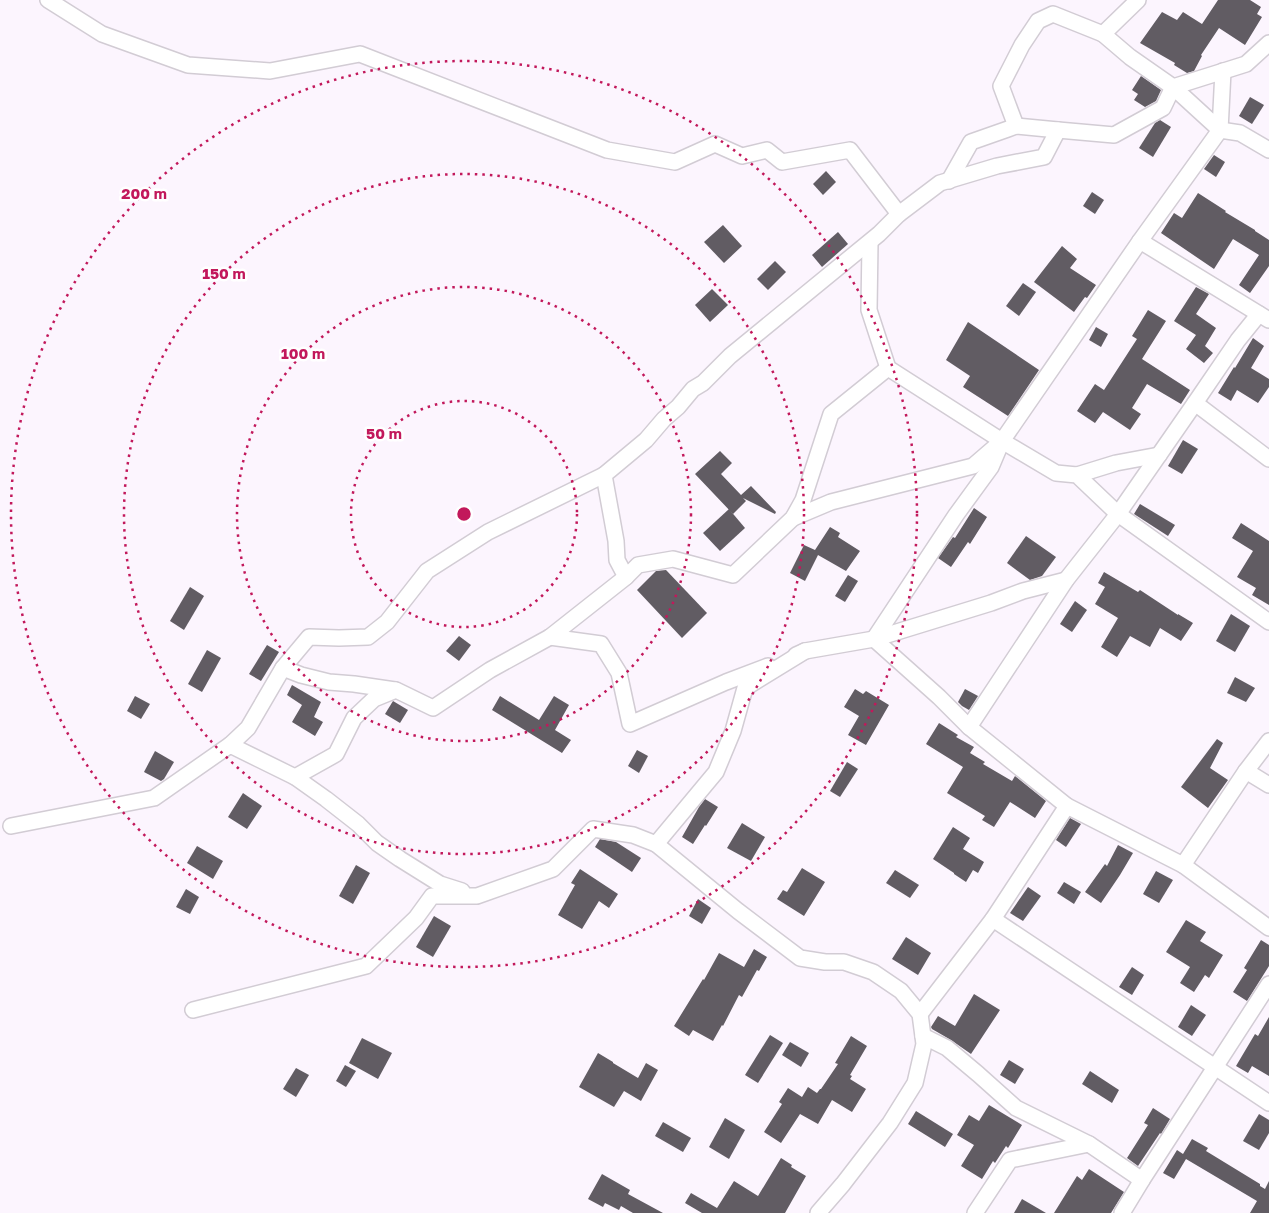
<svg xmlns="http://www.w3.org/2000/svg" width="1269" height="1213" font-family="'Golos Text',sans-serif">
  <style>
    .building { fill: #615c63 }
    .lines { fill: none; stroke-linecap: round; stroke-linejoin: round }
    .minor-casing { stroke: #d2ccd4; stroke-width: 18 }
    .minor { stroke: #fff; stroke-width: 15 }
    .ring { fill: none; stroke: #c2185b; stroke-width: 2.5; stroke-dasharray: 2.5 5 }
    .centre { fill: #c2185b; stroke: #fff; stroke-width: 2.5 }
    .ring-label { font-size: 15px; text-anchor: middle; font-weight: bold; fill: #c2185b; stroke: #fff; stroke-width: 5; stroke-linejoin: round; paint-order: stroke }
  </style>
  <rect width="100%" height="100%" fill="#fcf5fe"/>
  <g class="building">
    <path d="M1218 0H1250L1261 7 1257 14 1262 17 1245 45 1219 28 1201 55 1202 56 1194 71 1187 73 1174 65 1175 63 1140 43 1162 12 1177 20 1183 12 1202 24Z"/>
    <path d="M1141 76 1161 90 1156 101 1145 107 1134 100 1138 94 1132 90Z"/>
    <path d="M1250 97 1264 105 1252 124 1239 116Z"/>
    <path d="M1160 120 1171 127 1153 157 1139 148 1155 123Z"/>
    <path d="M1214 155 1225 162 1216 177 1204 169Z"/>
    <path d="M826 171 836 182 823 195 813 184Z"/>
    <path d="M1092 192 1104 200 1095 214 1083 206Z"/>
    <path d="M1198 193 1226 211 1225 212 1255 230V231L1269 240V266L1250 293 1239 285 1259 255 1233 239 1214 269 1161 233 1174 213 1182 218Z"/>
    <path d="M723 225 742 246 724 263 704 242Z"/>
    <path d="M838 232 848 244 822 267 812 255Z"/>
    <path d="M1062 246 1077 259 1070 268 1096 285 1087 298 1085 297 1074 312 1034 282Z"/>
    <path d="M775 261 786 272 768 290 757 279Z"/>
    <path d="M1023 283 1036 292 1019 316 1006 306Z"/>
    <path d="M1196 287 1209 294 1196 314 1216 328 1205 346 1213 353 1204 363 1186 349 1196 335 1174 321Z"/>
    <path d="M712 289 728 305 710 322 695 305Z"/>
    <path d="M1148 310 1166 321 1142 359 1190 390 1181 404 1147 384 1132 408 1141 414 1130 430 1103 412 1095 423 1077 411 1095 384 1104 390 1137 339 1132 336Z"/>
    <path d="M968 322 1039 370 1008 416 963 387 970 376 946 360Z"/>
    <path d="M1096 327 1108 334 1101 347 1089 340Z"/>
    <path d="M1253 338 1264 346 1251 368 1269 379V387L1258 403 1237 390 1231 401 1218 393 1234 367 1235 368Z"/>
    <path d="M1183 440 1198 449 1182 474 1168 466Z"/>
    <path d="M720 451 732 463 721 474 741 495 751 486 776 512 775 514 743 498 746 501 733 514 695 474Z"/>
    <path d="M1140 504 1175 525 1168 536 1134 514Z"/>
    <path d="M974 508 987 517 970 544 968 542 951 567 938 558 953 537 955 538Z"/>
    <path d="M729 509 745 528 720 551 703 533Z"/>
    <path d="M1241 523 1269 541V605L1252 595 1256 588 1237 577 1253 551 1232 538Z"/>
    <path d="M830 527 840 533 838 537 860 551 846 571 818 555 805 581 790 573 804 545 815 550Z"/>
    <path d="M1026 536 1056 557 1042 576 1030 580 1007 563Z"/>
    <path d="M666 570 707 613 682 638 637 590 656 571Z"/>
    <path d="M1104 572 1138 592 1140 590 1178 615V614L1193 623 1181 641 1160 628 1150 647 1130 636 1117 657 1101 647 1118 618 1095 604 1105 587 1098 583Z"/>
    <path d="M848 575 858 581 845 602 835 596Z"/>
    <path d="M190 587 204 596 184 630 170 621Z"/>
    <path d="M1075 601 1087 610 1072 632 1060 624Z"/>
    <path d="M1231 614 1250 626 1235 652 1216 641Z"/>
    <path d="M459 636 471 645 459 661 446 651Z"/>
    <path d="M267 645 279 652 261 681 249 674Z"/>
    <path d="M207 650 221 658 202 692 188 684Z"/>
    <path d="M1235 677 1255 688 1246 702 1227 693Z"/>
    <path d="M292 685 321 702 314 717 323 722 315 736 292 722 302 705 287 695Z"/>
    <path d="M855 689 863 694 866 691 889 705 866 745 848 735 859 716 844 707Z"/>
    <path d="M965 689 978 696 969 710 962 706 958 702Z"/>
    <path d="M135 696 150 704 141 719 127 711Z"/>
    <path d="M500 696 539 720 554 696 569 705 555 730 571 740 562 753 492 710Z"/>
    <path d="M393 701 408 710 400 723 385 714Z"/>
    <path d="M939 723 958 735 956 737 974 747 970 753 985 762 983 764 1012 781 1015 776 1046 801 1035 818 1010 802 994 827 982 820 985 816 947 793 963 767 926 744Z"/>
    <path d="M1217 739 1223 743 1210 768 1228 780 1208 808 1181 787Z"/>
    <path d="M637 750 648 756 639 773 628 766Z"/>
    <path d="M155 751 174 762 164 779 161 781 144 772Z"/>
    <path d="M847 762 858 769 840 797 830 791Z"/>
    <path d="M243 793 262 806 247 829 228 817Z"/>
    <path d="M705 799 718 807 706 826 705 825 693 844 682 837 699 807Z"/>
    <path d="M1070 818 1081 824 1066 847 1056 840Z"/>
    <path d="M742 823 765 837 751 861 727 848Z"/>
    <path d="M953 827 970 838 963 849 984 862 978 873 973 870 966 882 954 874V873L933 859Z"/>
    <path d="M600 839 616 842 641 858 632 872 595 847Z"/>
    <path d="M1118 845 1133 853 1120 875 1101 903 1085 892 1105 864 1107 866Z"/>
    <path d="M197 846 223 861 213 879 187 863Z"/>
    <path d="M356 865 370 873 353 904 339 896Z"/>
    <path d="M802 868 825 882 804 916 777 899 783 890 787 892Z"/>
    <path d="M580 869 618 894 609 908 599 901 582 929 558 915 575 885 571 883Z"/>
    <path d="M895 870 919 885 910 898 886 883Z"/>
    <path d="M1156 871 1173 880 1159 903 1143 894Z"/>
    <path d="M1064 882 1081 892 1074 904 1057 893Z"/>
    <path d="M1028 887 1041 896 1023 921 1010 913Z"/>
    <path d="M186 889 199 897 190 914 176 907Z"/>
    <path d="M698 899 711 908 702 924 689 916Z"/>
    <path d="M434 916 451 926 433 957 416 947Z"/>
    <path d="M1186 920 1206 932 1200 941 1223 955 1209 978 1205 975 1194 992 1180 983 1190 967 1166 952Z"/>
    <path d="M906 937 931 953 918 975 892 959Z"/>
    <path d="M1261 940 1269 945V966L1247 1001 1233 992 1247 970 1244 968Z"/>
    <path d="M754 949 767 957 759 971 757 970 742 997 739 995 723 1026 722 1025 713 1041 693 1030 689 1036 674 1026 703 979 704 980 719 953 744 967Z"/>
    <path d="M1132 967 1144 975 1132 995 1119 987Z"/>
    <path d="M974 994 1000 1010 971 1054 951 1040 932 1029 931 1027 938 1016 955 1026Z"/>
    <path d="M1191 1005 1206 1015 1192 1036 1178 1027Z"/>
    <path d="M1269 1017V1076L1252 1066 1248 1073 1236 1066 1255 1034 1258 1036Z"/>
    <path d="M770 1035 783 1043 758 1083 745 1075Z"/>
    <path d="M851 1036 867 1046 850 1075 852 1076 850 1079 866 1089 852 1112 832 1100 818 1124 800 1114 781 1143 764 1132 782 1104 779 1102 788 1088 802 1097 808 1087 817 1093 820 1089H821L838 1064 835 1063Z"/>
    <path d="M362 1038 392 1053 378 1079 349 1063Z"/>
    <path d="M790 1042 809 1053 801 1067 782 1055Z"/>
    <path d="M598 1053 613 1062V1063L638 1078 646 1063 658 1070 641 1101 624 1091 614 1107 579 1087Z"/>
    <path d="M1009 1060 1024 1069 1015 1084 1000 1075Z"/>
    <path d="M345 1065 356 1071 346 1087 336 1081Z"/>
    <path d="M296 1068 309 1075 296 1097 283 1089Z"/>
    <path d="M1090 1071 1119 1090 1112 1103 1082 1084Z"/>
    <path d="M989 1105 1022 1125 1008 1148 1006 1146 995 1163 993 1161 982 1179 961 1166 974 1145 957 1135 969 1115 979 1121Z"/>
    <path d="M1153 1108 1170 1119 1161 1134 1160 1133 1138 1166 1127 1158 1148 1125 1144 1123Z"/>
    <path d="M916 1111 953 1134 945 1147 908 1124Z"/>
    <path d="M1259 1114 1269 1120V1133L1259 1150 1243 1141Z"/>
    <path d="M725 1118 745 1130 729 1159 709 1147Z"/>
    <path d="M663 1122 691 1138 683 1152 655 1136Z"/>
    <path d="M1192 1139 1208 1148 1206 1151 1260 1184V1186L1265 1189 1269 1181V1213H1250L1257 1201 1186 1159 1174 1179 1163 1173 1177 1150 1183 1154Z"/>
    <path d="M781 1158 792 1165 791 1167 806 1176 785 1213H702L685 1203 691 1193 717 1208 734 1181 758 1196Z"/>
    <path d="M1089 1169 1124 1192 1111 1213H1054L1077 1176 1082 1180Z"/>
    <path d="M602 1174 630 1190 628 1194 663 1213H633L621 1206 619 1210 605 1203 603 1207 588 1199Z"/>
    <path d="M1022 1199 1046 1213H1014Z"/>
  </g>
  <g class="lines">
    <defs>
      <g id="minor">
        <path d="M48 0 102 34 188 65 270 71 360 54 607 150 675 162 715 144 742 156 767 150 782 162 850 150 899 214 879 234 730 356 703 383 693 389 678 407 664 419 646 440 604 475 616 541 617 560 626 577 550 637 490 670 433 708 396 690 374 699 354 718 336 754 295 777"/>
        <path d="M1103 34 1130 57 1173 87 1246 64 1269 43"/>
        <path d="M1016 126 1001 86 1022 45 1038 21 1053 14 1103 34 1138 0"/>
        <path d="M949 181 971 142 1008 129 1016 126 1058 130 1114 135 1163 108 1173 87 1220 130 1223 71"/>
        <path d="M899 214 940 183 997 166 1044 157 1058 130"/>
        <path d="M1140 241 1269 320"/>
        <path d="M870 243 869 310 888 368 1002 441 1140 241 1220 130 1240 133 1269 150"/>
        <path d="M1195 403 1269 459"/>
        <path d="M1002 441 991 467 956 515 874 639 939 697 969 727 1067 806 1183 865 1269 928"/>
        <path d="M1077 475 1116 463 1159 455"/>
        <path d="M793 518 831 502 973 466 1002 441 1056 473 1077 475 1118 514 1269 622"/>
        <path d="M626 577 638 565 673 559 733 575 793 518 803 500 831 414 888 368"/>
        <path d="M550 637 601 644 619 673 630 724 726 682 768 666"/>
        <path d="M796 655 805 651 874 639 991 603 1023 591 1066 580"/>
        <path d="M283 668 301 675 329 682 354 684 395 690"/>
        <path d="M969 727 1066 580 1118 514 1195 403 1238 340 1259 314"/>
        <path d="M230 745 248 728 283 668 309 637 339 638 368 637 387 622 427 571 488 532 604 475"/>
        <path d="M1246 771 1269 785"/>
        <path d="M11 826 154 798 230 745 295 777 326 799 358 824 377 843 400 859 440 884 462 891"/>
        <path d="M656 844 738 911 800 958 825 962H844L873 972 901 991 920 1014 924 1044 915 1083 890 1123 843 1184 818 1213"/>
        <path d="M1183 865 1246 771 1269 741"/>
        <path d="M993 919 1269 1103"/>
        <path d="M193 1010 366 966 416 918 432 896H477L553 869 593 829 633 835 656 844 716 772 733 731 745 688 805 651"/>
        <path d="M920 1014 993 919 1067 806"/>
        <path d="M923 1036 947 1048 978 1074 1016 1108 1089 1144"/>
        <path d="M975 1213 1010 1160 1089 1144 1142 1180"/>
        <path d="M1122 1213 1142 1180 1269 984"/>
      </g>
    </defs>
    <use href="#minor" class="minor-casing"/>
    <use href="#minor" class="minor"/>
  </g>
  <g class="ring">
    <circle cx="464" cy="514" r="113"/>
    <circle cx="464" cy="514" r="227"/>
    <circle cx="464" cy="514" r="340"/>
    <circle cx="464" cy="514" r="453"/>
  </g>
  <circle cx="464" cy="514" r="8" class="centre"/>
  <g class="ring-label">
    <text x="144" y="199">200 m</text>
    <text x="224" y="279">150 m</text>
    <text x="303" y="359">100 m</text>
    <text x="384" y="439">50 m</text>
  </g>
</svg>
